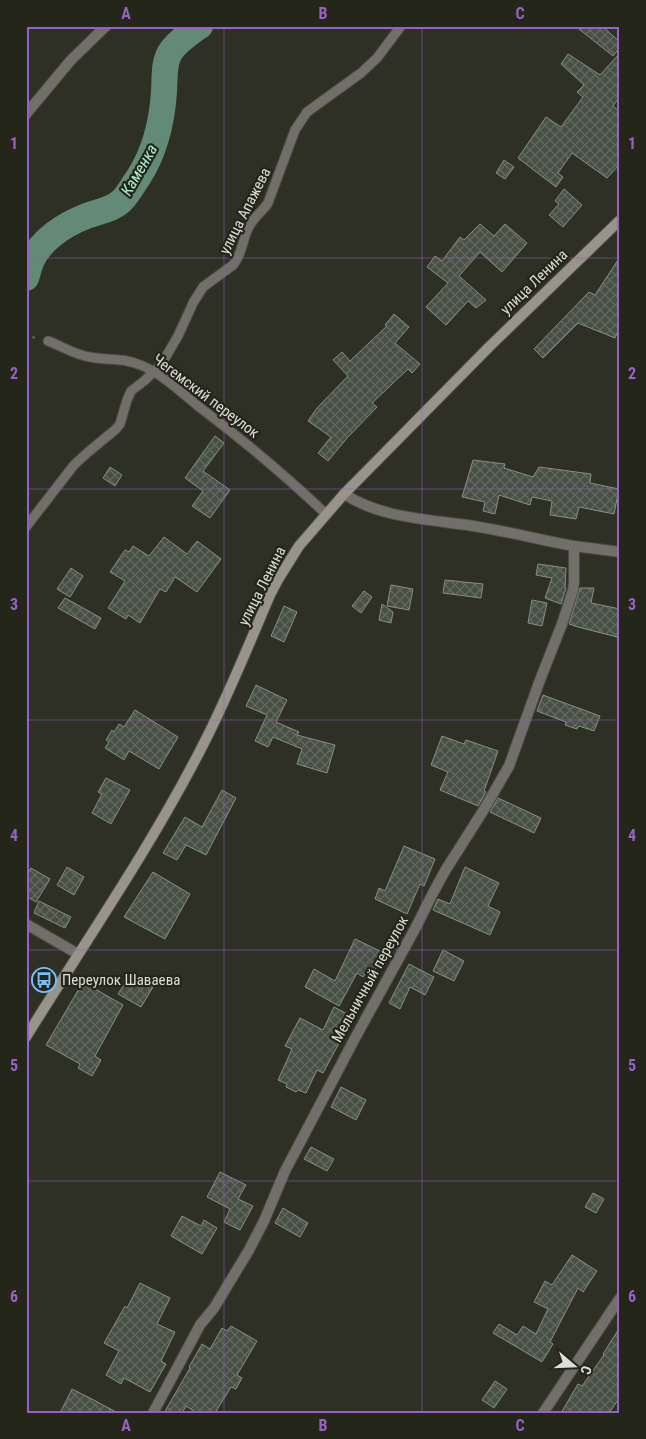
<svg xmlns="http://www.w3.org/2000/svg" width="646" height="1439" font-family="'Roboto Condensed',sans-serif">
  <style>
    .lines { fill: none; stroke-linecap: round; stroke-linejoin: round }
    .river { stroke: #638977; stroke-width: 26 }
    .building { fill: url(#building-cross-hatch); stroke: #868f84 }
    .lane-casing { stroke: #4a4c40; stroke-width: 11 }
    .street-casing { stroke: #4a4c40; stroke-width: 12 }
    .secondary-casing { stroke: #4a4c40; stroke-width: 12 }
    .path { stroke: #636459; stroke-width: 2.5; stroke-dasharray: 2.5 4; stroke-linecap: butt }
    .lane { stroke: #726f6a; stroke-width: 9 }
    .street { stroke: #726f6a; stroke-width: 10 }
    .secondary { stroke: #98948b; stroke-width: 10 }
    .grid { fill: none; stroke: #9861c6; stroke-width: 1; stroke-opacity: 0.55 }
    .labels { text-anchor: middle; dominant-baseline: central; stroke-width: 4.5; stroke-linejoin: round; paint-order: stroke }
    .street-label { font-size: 15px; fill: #ddded6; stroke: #25261a }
    .poi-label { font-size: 15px; fill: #ddded6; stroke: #25261a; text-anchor: start }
    .water-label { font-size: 16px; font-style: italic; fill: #adefd1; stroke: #25261a }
    .neatline { fill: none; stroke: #9861c6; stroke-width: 2 }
    .grid-label { font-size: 16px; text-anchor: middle; font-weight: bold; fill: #9861c6 }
  </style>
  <defs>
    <pattern id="building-cross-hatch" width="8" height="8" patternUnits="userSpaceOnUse" patternTransform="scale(1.25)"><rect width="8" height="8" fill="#485045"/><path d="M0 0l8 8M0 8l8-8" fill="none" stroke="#62695f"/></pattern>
  </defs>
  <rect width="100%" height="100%" fill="#2e3024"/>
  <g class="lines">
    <path class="river" d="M26 278C28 273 29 266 32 260 41 240 64 225 84 217 95 212 109 211 119 203 127 197 132 186 138 178 155 152 162 122 164 92 165 79 163 62 171 51 178 41 190 33 200 26"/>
  </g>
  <g class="building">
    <path d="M575 26H602L620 42V47L613 56Z"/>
    <path d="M620 53V96L613 106 620 112V164L607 178 572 153 558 173 563 177 556 187 518 158 546 117 561 127 583 97 577 92 584 85 561 64 568 54 600 75Z"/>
    <path d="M504 160 514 167 505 179 496 173Z"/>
    <path d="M564 189 582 205 563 227 549 215 559 204 555 201Z"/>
    <path d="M480 224 494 236 505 224 527 243 502 272 480 252 459 276 486 300 476 308 468 301 446 325 426 307 448 283 427 267 435 256 442 261 460 237 464 240Z"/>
    <path d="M620 257V327L615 338 578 323 543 358 534 349 589 292 595 295Z"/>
    <path d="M394 314 409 327 395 343 420 364 412 373 408 369 372 403 377 407 347 438 328 461 318 453 331 437 308 421 317 408 348 376 333 360 342 352 350 361 387 326 385 325Z"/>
    <path d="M215 436 224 443 203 471 230 490 210 518 192 506 203 491 185 478Z"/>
    <path d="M473 460 505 464 504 468 533 477 539 467 591 474 590 483 619 489 614 514 579 507 576 519 550 515 552 501 532 497 530 505 499 495 495 514 483 511 485 502 462 497Z"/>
    <path d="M110 467 122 475 115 486 103 478Z"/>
    <path d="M164 537 187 554 197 541 221 559 197 592 175 577 166 592 160 589 140 623 128 615 126 619 108 608 125 581 110 572 125 550 129 552 133 546 149 556Z"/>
    <path d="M538 564 566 568 565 588H566L561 604 545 598 552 578 536 575Z"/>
    <path d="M71 568 83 576 70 597 57 589Z"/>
    <path d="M445 580 483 584 481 598 443 593Z"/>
    <path d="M391 585 413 589 409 610 387 606Z"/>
    <path d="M580 588H594L591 603 620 609V625L617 637 578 627 569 624Z"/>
    <path d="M364 591 372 597 361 613 352 606Z"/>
    <path d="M65 598 101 618 95 629 58 608Z"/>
    <path d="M532 600 547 603 542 626 528 623Z"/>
    <path d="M382 604 393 612 391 623 379 620Z"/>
    <path d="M284 606 297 612 284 642 271 636Z"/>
    <path d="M256 685 287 700 276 722 299 732 297 735 335 745 327 773 297 764 302 749 273 737 268 747 255 741 267 715 246 706Z"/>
    <path d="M543 695 600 716 594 731 579 726 577 729 565 725 566 722 537 711Z"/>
    <path d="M135 710 178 737 159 769 129 751 124 760 105 748 109 742 106 740 112 730 114 732 119 724 124 727Z"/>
    <path d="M442 736 464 744 466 740 498 751 484 791 486 792 478 806 440 790 448 772 431 765Z"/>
    <path d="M106 778 130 790 111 824 92 813 102 794 98 792Z"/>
    <path d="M222 790 236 798 206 855 186 845 177 860 163 853 185 817 202 827Z"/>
    <path d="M498 798 541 818 534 833 490 812Z"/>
    <path d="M404 846 435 859 424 886 420 884 407 914 375 899 379 888 385 891Z"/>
    <path d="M67 867 84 877 74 895 57 885Z"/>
    <path d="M465 867 499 883 488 906 500 912 490 935 433 910 438 899 450 904Z"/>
    <path d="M31 868 50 879 36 902 26 896V876Z"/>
    <path d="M153 872 190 894 165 939 124 917Z"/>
    <path d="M39 901 71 917 65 928 34 913Z"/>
    <path d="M355 939 384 953 372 976 366 973 363 977 357 973 339 1006 305 987 314 969 335 981Z"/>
    <path d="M443 950 464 961 454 981 433 971Z"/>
    <path d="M409 964 434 977 425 995 410 987 400 1009 389 1003Z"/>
    <path d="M131 974 153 987 141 1007 118 994Z"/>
    <path d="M83 982 123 1005 95 1056 101 1060 92 1076 78 1068 80 1064 46 1045Z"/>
    <path d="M334 1007 353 1017 323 1073 317 1070 306 1093 298 1090 296 1092 286 1087 287 1084 278 1080 292 1049 285 1046 300 1018 323 1030Z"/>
    <path d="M341 1087 366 1100 356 1120 331 1107Z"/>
    <path d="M311 1147 334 1159 327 1171 304 1159Z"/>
    <path d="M220 1172 246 1185 238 1199 253 1206 240 1230 224 1222 230 1209 207 1197Z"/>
    <path d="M593 1193 604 1199 596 1213 585 1207Z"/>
    <path d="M283 1208 308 1223 300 1237 275 1223Z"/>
    <path d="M182 1216 201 1226 204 1220 217 1228 202 1254 171 1236Z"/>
    <path d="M572 1255 597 1271 583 1292 578 1288 550 1342 553 1344 542 1362 493 1333 499 1324 517 1335 523 1326 536 1334 548 1309 534 1302 545 1281 552 1285Z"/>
    <path d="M140 1283 170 1298 157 1324 175 1332 161 1361 166 1364 150 1392 124 1378 121 1384 106 1375 119 1351 104 1343 125 1306 127 1308Z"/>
    <path d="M231 1326 257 1341 237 1375 242 1378 236 1389 231 1387 215 1413H197L186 1406 182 1413H164L190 1368 189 1367 202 1344 210 1349 222 1328 227 1331Z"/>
    <path d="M620 1327V1397L609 1413H561L578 1384 582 1386 604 1355 603 1354Z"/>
    <path d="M495 1381 507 1389 494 1408 482 1400Z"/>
    <path d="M72 1389 88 1397 118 1413H60Z"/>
  </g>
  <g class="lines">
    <defs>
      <g id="lane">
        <path d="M48 341C62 346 75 355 90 357 110 361 123 357 143 366 163 375 181 392 198 406 243 440 285 475 326 514"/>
        <path d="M26 527 74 465 87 453 116 429 120 424 127 400 131 391 144 381 161 365 178 336 193 303 203 287 233 265C244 252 242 237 250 225 255 216 263 211 268 203L295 130 307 112 361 73 377 58 401 26"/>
      </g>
      <g id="street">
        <path d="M26 114 71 60 106 26"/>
        <path d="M344 494C383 519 429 519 473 526 507 531 540 540 574 546 589 548 605 550 620 552"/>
        <path d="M26 924 78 954"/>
        <path d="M153 1413 200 1325 214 1308 249 1250 264 1221 285 1171 354 1040 416 927 433 893 445 871 483 811 509 766 540 680 562 624 573 590 574 582V546"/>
        <path d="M543 1413 620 1298"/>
      </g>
      <path id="secondary" d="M26 1037C87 939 153 844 205 741 229 694 249 644 270 595L279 578 299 546 344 494 490 346 620 220"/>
    </defs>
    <use href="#lane" class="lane-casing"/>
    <use href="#street" class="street-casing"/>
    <use href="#secondary" class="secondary-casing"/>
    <path class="path" d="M26 336 37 338"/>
    <use href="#lane" class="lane"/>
    <use href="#street" class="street"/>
    <use href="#secondary" class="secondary"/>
  </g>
  <path class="grid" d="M224 26V1413M422 26V1413M26 258H620M26 489H620M26 720H620M26 950H620M26 1181H620"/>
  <defs>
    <symbol id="bus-ring" viewBox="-11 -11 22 22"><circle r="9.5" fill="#25261a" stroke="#77c0f7" stroke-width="1.5"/><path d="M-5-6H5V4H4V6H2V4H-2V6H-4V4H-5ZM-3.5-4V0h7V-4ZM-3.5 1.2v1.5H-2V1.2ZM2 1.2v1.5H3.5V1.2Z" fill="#77c0f7"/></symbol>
  </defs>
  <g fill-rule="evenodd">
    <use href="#bus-ring" x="30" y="966" width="28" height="28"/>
  </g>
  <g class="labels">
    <g class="street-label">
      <text transform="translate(245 211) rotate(-63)">улица Апажева</text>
      <text transform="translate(534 282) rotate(-44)">улица Ленина</text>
      <text transform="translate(206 396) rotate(37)">Чегемский переулок</text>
      <text transform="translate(262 586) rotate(-63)">улица Ленина</text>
      <text transform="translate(370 979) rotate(-61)">Мельничный переулок</text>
    </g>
    <g class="poi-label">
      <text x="62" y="980">Переулок Шаваева</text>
    </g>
    <g class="water-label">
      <text transform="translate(139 170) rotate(-60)">Каменка</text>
    </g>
  </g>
  <rect width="646" height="1439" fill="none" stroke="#25261a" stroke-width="55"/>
  <g transform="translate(574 1366) rotate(109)" stroke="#25261a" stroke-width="4" paint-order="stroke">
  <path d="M0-4L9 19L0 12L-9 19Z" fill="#ddded6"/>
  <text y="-8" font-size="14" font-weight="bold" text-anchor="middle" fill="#ddded6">С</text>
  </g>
  <rect x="28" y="28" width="590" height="1384" class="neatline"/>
  <g class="grid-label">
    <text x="126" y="19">A</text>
    <text x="323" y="19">B</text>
    <text x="520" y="19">C</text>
    <text x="14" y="149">1</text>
    <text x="632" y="149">1</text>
    <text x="14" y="379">2</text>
    <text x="632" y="379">2</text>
    <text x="14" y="610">3</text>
    <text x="632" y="610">3</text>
    <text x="14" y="841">4</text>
    <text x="632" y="841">4</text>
    <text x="14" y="1071">5</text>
    <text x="632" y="1071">5</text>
    <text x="14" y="1302">6</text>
    <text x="632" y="1302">6</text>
    <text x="126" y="1431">A</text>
    <text x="323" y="1431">B</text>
    <text x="520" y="1431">C</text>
  </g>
</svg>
